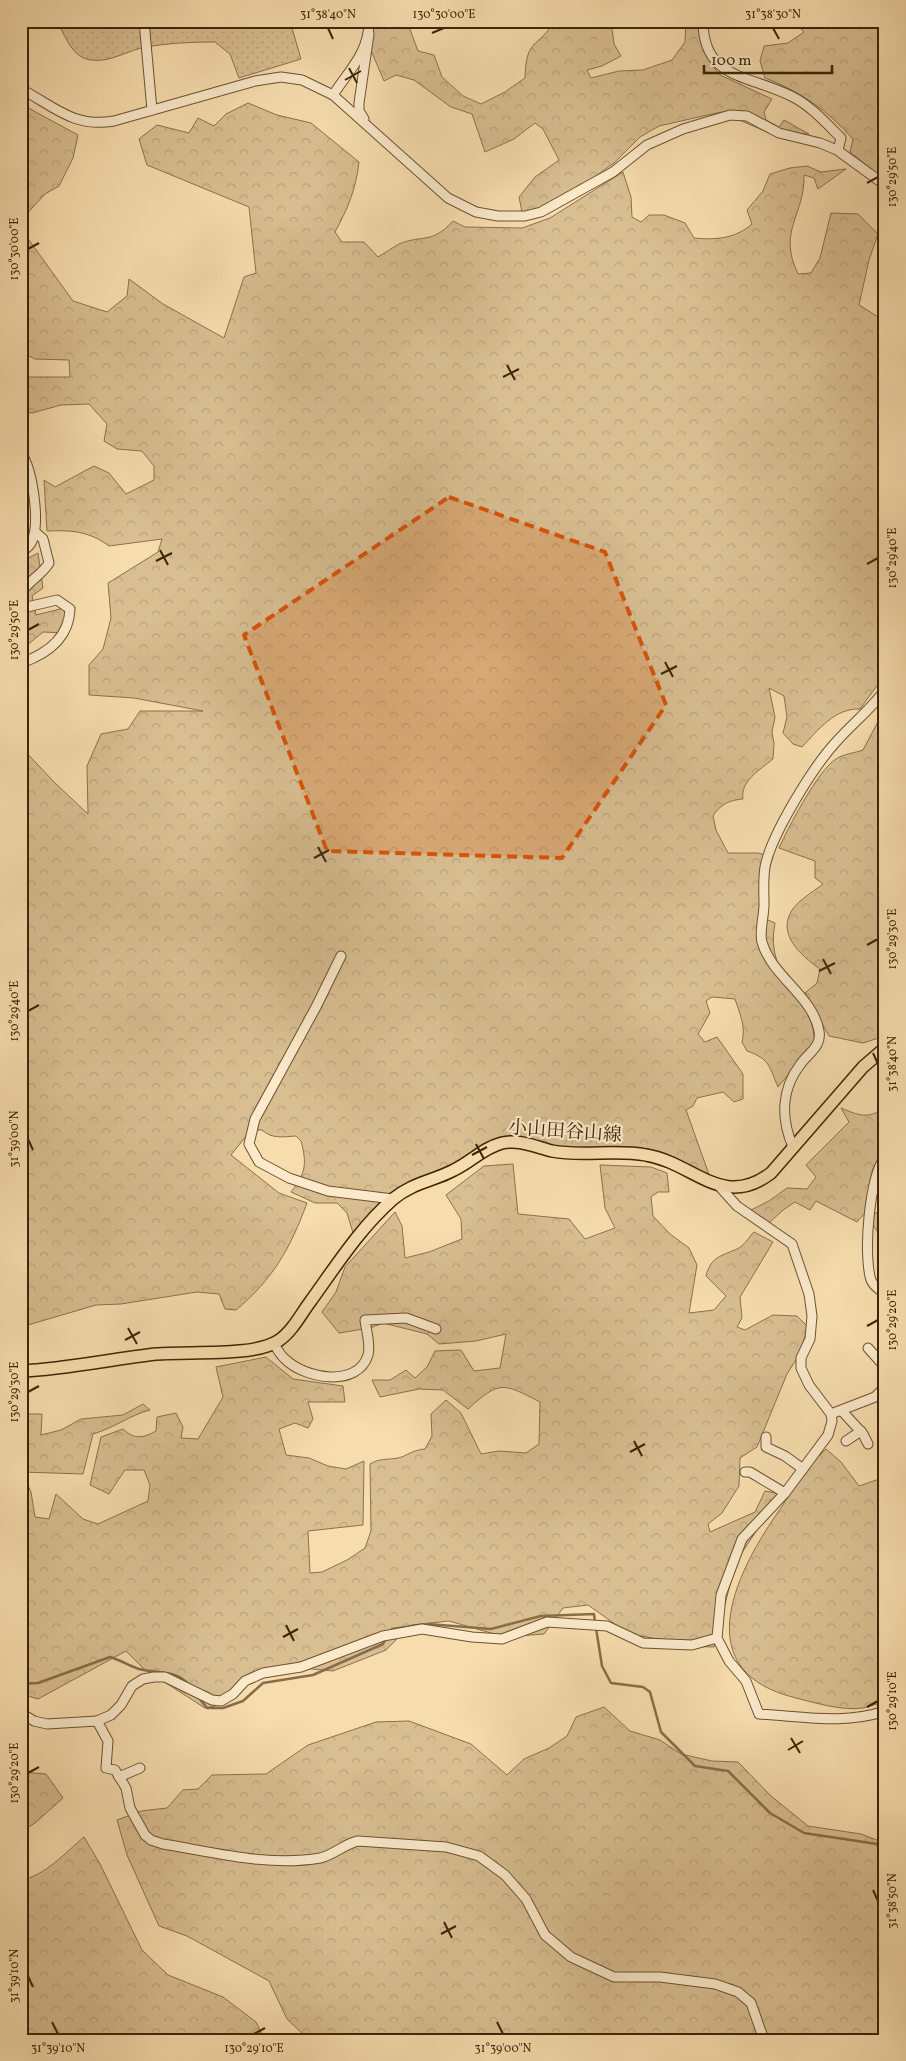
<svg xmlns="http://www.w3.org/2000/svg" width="906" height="2061" font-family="Vollkorn,'Noto Serif JP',serif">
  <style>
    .forest { fill: url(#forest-crowns); stroke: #8b714c }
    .park { fill: url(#park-dots); stroke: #8b714c }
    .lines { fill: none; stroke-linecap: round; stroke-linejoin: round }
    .stream { stroke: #876d49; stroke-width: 2.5 }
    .minor-casing { stroke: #6c5230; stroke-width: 11 }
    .major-casing { stroke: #3e2406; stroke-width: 14 }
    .minor { stroke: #fae9ca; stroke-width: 9 }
    .major { stroke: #f7ddae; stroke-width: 11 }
    .marked { fill: #d7540b; fill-opacity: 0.2; stroke: #d7540b; stroke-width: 4; stroke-dasharray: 10 6; stroke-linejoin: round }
    .ticks { fill: none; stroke: #3e2406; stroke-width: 2 }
    .labels { text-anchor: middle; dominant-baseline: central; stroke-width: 4.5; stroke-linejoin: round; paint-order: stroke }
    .street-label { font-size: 19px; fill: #3e2406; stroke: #fae9ca }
    .neatline { fill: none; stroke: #3e2406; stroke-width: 2 }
    .ticks-label { font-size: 12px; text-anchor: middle; fill: #3e2406 }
  </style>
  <defs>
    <pattern id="forest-crowns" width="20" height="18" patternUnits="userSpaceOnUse" patternTransform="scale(1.25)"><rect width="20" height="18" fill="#d8be91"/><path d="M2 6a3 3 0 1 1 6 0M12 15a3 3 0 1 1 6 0" fill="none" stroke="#baa37c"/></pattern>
    <pattern id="park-dots" width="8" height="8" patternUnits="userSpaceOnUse" patternTransform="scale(1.25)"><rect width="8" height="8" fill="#d8be91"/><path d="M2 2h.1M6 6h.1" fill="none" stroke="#baa37c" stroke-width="1.8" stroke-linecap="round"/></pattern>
  </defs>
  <rect width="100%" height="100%" fill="#f7ddae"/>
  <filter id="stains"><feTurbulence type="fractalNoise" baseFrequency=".004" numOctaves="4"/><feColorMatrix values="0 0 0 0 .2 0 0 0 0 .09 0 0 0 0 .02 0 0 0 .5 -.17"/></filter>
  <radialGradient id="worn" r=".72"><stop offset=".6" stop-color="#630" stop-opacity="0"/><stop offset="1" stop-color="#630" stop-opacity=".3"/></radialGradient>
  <g class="forest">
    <path d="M373 21H409L408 24 418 51 434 55 442 77 463 96 481 104 505 92 525 78C526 38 537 49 555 21H611L614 44 621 56 602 66 587 70 591 78 619 71 643 70 672 60 685 42 686 21H703L711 64 720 75 772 99 764 112 766 120 779 127 784 120 809 134 767 132 721 112 659 126 640 137 614 163 593 178 537 211 522 212 519 197 535 177 559 160 543 129 535 123 514 139 485 152 472 114 451 107 414 80 396 75 384 81 370 48Z"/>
    <path d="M793 21H885V180L850 152 853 139C828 111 800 91 765 78L760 61 764 46 788 43 804 32Z"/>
    <path d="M248 103 277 115 311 123 359 162C356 189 348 208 335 232L342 242H364L378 257C385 253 392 248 399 244 423 234 431 245 453 221L465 227 522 228 550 218 623 172 631 197 632 217 641 222 649 215H664L685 223 694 238C715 240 735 239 752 224L747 210 763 191 770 174 790 168 807 166 821 172 846 169 818 189 814 178 804 175C805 216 777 230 798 274L811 273 820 258 831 213 858 214 878 234 869 260 859 305 885 321V659L877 668 884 676 860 709C835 708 818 730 802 747L793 744 783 733 787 717 784 696 769 688 775 717 772 732 774 743 773 759C760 770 740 781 743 799 730 800 720 804 713 816L716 830 728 853H758L773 857 760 894 759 916 775 923C763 982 819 998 814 1047L801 1059 778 1087C769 1066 770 1059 747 1051L742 1042C746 1027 740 1014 735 999L712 997 706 1001 710 1013 698 1034 705 1042 717 1037 743 1074V1099L734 1102 723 1092 697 1098 693 1106 686 1110 711 1180 649 1159 588 1158 515 1138 447 1181 406 1193 354 1236 347 1213 337 1203H315L291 1192C306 1173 307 1164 301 1141L296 1136C282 1137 272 1139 262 1130H251L231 1155 279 1193 307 1203C290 1249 273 1279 236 1310L225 1309 219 1294 197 1292 121 1304 96 1305 21 1327V747L55 783 88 814 87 766 101 734 128 729 140 711H203L134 698 89 695V665L103 649 111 618 108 583 158 552 162 539 109 546C89 531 71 530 47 531L44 480 55 487 94 466 109 473 126 494 154 480V466L142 451 117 449 104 441 107 424 89 404 61 405 32 413 21 411V377H70L69 360 35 359 21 352V229L73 301 107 312 127 296 129 279 163 304 224 338 244 277 256 273 249 207 147 165 139 139 157 125 189 133 198 118 214 126 226 114Z"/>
    <path d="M21 104 78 135 73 158 59 186 45 194 21 220Z"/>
    <path d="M38 553 43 588 32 596 36 615 64 608 67 633 43 632 26 646 21 647V562Z"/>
    <path d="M882 714 885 715V1036L863 1043 829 1036 805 993 817 983 820 969C805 958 780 939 789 916 794 902 812 893 823 884L815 878V861L779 848C788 828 818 770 836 759 843 754 855 753 863 750Z"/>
    <path d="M885 1107V1153C862 1171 874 1196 865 1213 863 1216 859 1219 857 1222L816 1201 810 1210 795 1202 783 1210 769 1223 764 1219 745 1213 769 1201 787 1188 807 1189 816 1177 806 1165 849 1122 841 1108C858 1115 869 1120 885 1107Z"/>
    <path d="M513 1164 518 1214 569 1219 585 1239 615 1228 605 1208 600 1165 651 1167 667 1173 669 1192H658L651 1197 653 1216 670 1234 689 1248 697 1265 689 1313 714 1310 726 1296 706 1276C711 1256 722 1256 737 1249 744 1246 749 1237 754 1232L773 1242 740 1297 742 1318 737 1327 745 1330 773 1315 797 1316 808 1327 798 1357 787 1374 757 1447 740 1458 739 1486 722 1513 708 1524 710 1532 755 1512 765 1491 781 1494 741 1554 732 1577 714 1647 683 1646 664 1640 629 1634 588 1605 563 1608 544 1634 505 1637 449 1621 411 1625 386 1650 333 1671 301 1668 257 1677 220 1705 205 1708 144 1669 126 1651 38 1699 21 1694V1414H42L41 1435 61 1430 81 1419 123 1415 143 1404 150 1410C130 1415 114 1428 93 1434L83 1474 22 1472 31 1492 35 1517 49 1519 56 1494 83 1519 98 1524 148 1501 150 1485 144 1470H125L109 1494 90 1485 101 1437 123 1429C135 1440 143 1438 156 1431L157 1417 176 1413 183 1427 181 1438 198 1439 223 1397 216 1367 266 1357 293 1379 343 1386 345 1402H308L313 1419 308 1428 295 1423 279 1429 286 1455 309 1458 328 1466 346 1469 364 1461 363 1525 308 1531 310 1573 322 1572 347 1560 365 1548 371 1531 370 1464C380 1458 387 1460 398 1458 407 1456 412 1450 425 1449L432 1436 431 1414 446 1400 461 1413 481 1454 499 1451 526 1453 539 1444 540 1402C503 1383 500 1380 468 1409L443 1390 419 1389 380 1397 372 1380H390L406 1370 415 1378 427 1367 435 1351 461 1350 474 1371 500 1368 506 1334 476 1341 439 1344 427 1334 383 1323 370 1328 339 1333 322 1312 336 1292 345 1267 395 1212 402 1226 405 1258 429 1252 462 1239 461 1219 446 1195 484 1166Z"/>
    <path d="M885 1210V1243L873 1225V1214Z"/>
    <path d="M826 1449 841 1462 859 1486 882 1478 885 1473V1702C877 1703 870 1707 863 1708 842 1711 816 1703 796 1698 689 1672 733 1578 776 1515 792 1492 806 1467 826 1449Z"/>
    <path d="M604 1707 630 1731 660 1740 681 1754 712 1761 738 1762 771 1796 808 1826 861 1834 885 1843V2040H309L287 2019 269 1981 187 1936 159 1926 127 1855 117 1820 141 1811 167 1808 183 1790 198 1789 212 1775 266 1774 308 1745 376 1722 409 1721 471 1744 507 1775 524 1759 549 1748 567 1736 576 1717Z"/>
    <path d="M21 1772 46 1774 63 1798 35 1823 21 1832Z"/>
    <path d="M84 1837 100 1864 142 1950 168 1975 223 1997 256 2022 265 2040H21V1880C45 1876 66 1852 84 1837Z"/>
  </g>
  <path class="park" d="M48 21H290L301 59 239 78 230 54 215 42C192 42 169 43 146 47 128 50 110 63 91 60 73 58 66 38 59 25Z"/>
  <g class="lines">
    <g class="stream">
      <path d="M596 1628 602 1666 611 1683 643 1687 650 1692 661 1732 695 1766 728 1771 770 1813 804 1833 877 1844 885 1862"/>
      <path d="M390 1633 392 1629 428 1624 491 1629 541 1616 594 1614 595 1623"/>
      <path d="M21 1684 38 1683 110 1657C120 1660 130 1666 139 1669 158 1674 177 1669 190 1686"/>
      <path d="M199 1698 207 1708H223L243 1701 263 1683 313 1675 383 1644 387 1637"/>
    </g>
    <defs>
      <g id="minor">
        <path d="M118 21 144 23"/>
        <path d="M144 21 152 110"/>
        <path d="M703 21C703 80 750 75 791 96 810 105 826 123 841 138L838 150"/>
        <path d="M21 89C55 107 74 128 114 121L255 81 281 77 302 80 333 95 448 198 476 212 498 216H525L541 212 613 172 647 145 683 129 730 115 747 116 779 133 820 143 837 150 885 185"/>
        <path d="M333 95C349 70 369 53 369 21"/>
        <path d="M364 119 359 111V103L369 34"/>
        <path d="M21 453C33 470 40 522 32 541 30 546 26 549 21 552"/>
        <path d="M21 593C28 581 42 575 49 563L43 539 35 532"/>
        <path d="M21 600 27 607 57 600 70 609C69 638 47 654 21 663"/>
        <path d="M341 956 316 1007 255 1119 249 1144 259 1162 289 1178 328 1191 393 1199"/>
        <path d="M793 1147C781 1119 781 1090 800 1065 808 1053 822 1047 819 1031 813 996 772 977 762 942 759 933 764 916 764 905 764 893 763 879 765 867 771 835 813 767 836 742 852 724 871 709 885 690"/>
        <path d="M885 1157C869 1178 863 1255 871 1280 873 1286 880 1290 885 1294"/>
        <path d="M719 1186 737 1206 792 1244 809 1294 812 1316 810 1339 801 1358V1368L809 1385 831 1414 832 1421 828 1435 785 1493 742 1539 721 1595 717 1638 729 1661 746 1681 759 1714C801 1716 844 1725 885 1711"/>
        <path d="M273 1343C277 1348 280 1355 285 1359 305 1379 358 1388 368 1355 371 1345 366 1330 365 1320L406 1318 436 1329"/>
        <path d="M868 1348 885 1367"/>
        <path d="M842 1411 863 1434 868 1444"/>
        <path d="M831 1414 875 1397 885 1387"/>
        <path d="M766 1437V1447L785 1456 803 1469"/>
        <path d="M846 1441 861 1431"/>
        <path d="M745 1472H750L785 1493"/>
        <path d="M21 1713 34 1721 47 1724 97 1721 111 1715 121 1705 132 1686 143 1679 154 1677H165L212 1700 221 1701 233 1694 245 1681 263 1673 301 1667 383 1636 422 1629 472 1637 502 1639 547 1622 607 1626 643 1643 692 1645 717 1638"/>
        <path d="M97 1721 108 1741 106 1768 115 1770 126 1788 130 1808 145 1835 151 1840 163 1844C214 1852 268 1867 320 1858 334 1855 344 1844 358 1841L446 1847 479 1856 505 1875 526 1899 545 1935 571 1957 614 1977H660L715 1984 738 1992 751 2003 764 2040"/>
        <path d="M119 1777 140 1768"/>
      </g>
      <path id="major" d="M21 1371C67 1369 111 1359 156 1354 189 1351 253 1357 278 1341 292 1332 301 1314 310 1302 336 1266 360 1228 393 1199 412 1183 433 1181 454 1170 471 1162 483 1148 502 1143 519 1139 536 1147 552 1151 583 1157 615 1149 646 1155 694 1163 722 1210 771 1173L863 1067 885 1048"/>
    </defs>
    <use href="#minor" class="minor-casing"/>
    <use href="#major" class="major-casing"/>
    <use href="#minor" class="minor"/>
    <use href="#major" class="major"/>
  </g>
  <path class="marked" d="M449 497 605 552 666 705 562 858 327 851 244 635Z"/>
  <path class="ticks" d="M328 28 333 39M773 28 779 39M432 33 444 28M349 68 357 83M345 80 361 71M867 183 878 177M28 249 39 243M507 365 515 380M503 377 519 369M160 550 168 565M156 561 172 553M867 564 878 558M28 630 39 624M665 662 673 677M661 674 677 666M318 847 326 862M314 858 329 850M867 945 878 939M823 959 831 974M819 971 835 963M28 1011 39 1005M873 1053 878 1064M28 1139 33 1150M476 1144 484 1159M472 1155 487 1147M867 1326 878 1320M128 1328 137 1344M125 1340 140 1332M28 1392 39 1386M634 1441 642 1456M630 1452 645 1444M286 1625 294 1641M283 1637 298 1629M867 1707 878 1701M791 1738 800 1753M788 1750 803 1741M28 1773 39 1767M873 1890 878 1901M444 1922 452 1938M441 1934 456 1926M28 1976 33 1987M52 2022 58 2034M497 2022 503 2034M254 2034 265 2028"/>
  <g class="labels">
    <g class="street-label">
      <text transform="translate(565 1132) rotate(4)">小山田谷山線</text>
    </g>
  </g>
  <rect width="906" height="2061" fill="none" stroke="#f7ddae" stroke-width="55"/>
  <path d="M704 65v8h128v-8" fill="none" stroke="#3e2406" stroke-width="2.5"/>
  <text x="711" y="65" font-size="15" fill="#3e2406" stroke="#fae9ca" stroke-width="4" paint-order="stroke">100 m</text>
  <rect x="28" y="28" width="850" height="2006" class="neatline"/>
  <g class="ticks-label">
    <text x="328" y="18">31°38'40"N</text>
    <text x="444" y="18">130°30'00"E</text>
    <text x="773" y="18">31°38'30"N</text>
    <text transform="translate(892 177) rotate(-90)" y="4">130°29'50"E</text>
    <text transform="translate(14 249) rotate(-90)" y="4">130°30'00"E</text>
    <text transform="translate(892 558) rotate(-90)" y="4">130°29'40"E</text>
    <text transform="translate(14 630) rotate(-90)" y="4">130°29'50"E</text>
    <text transform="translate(892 939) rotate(-90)" y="4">130°29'30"E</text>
    <text transform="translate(14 1011) rotate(-90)" y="4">130°29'40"E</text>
    <text transform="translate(892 1064) rotate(-90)" y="4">31°38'40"N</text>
    <text transform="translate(14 1139) rotate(-90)" y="4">31°39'00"N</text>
    <text transform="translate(892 1320) rotate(-90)" y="4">130°29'20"E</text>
    <text transform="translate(14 1392) rotate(-90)" y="4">130°29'30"E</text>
    <text transform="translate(892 1701) rotate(-90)" y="4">130°29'10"E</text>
    <text transform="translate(14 1773) rotate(-90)" y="4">130°29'20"E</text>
    <text transform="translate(892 1901) rotate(-90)" y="4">31°38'50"N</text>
    <text transform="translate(14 1976) rotate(-90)" y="4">31°39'10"N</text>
    <text x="58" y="2052">31°39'10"N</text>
    <text x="254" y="2052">130°29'10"E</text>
    <text x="503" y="2052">31°39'00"N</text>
  </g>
  <rect width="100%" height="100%" filter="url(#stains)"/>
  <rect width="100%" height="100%" fill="url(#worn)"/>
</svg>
